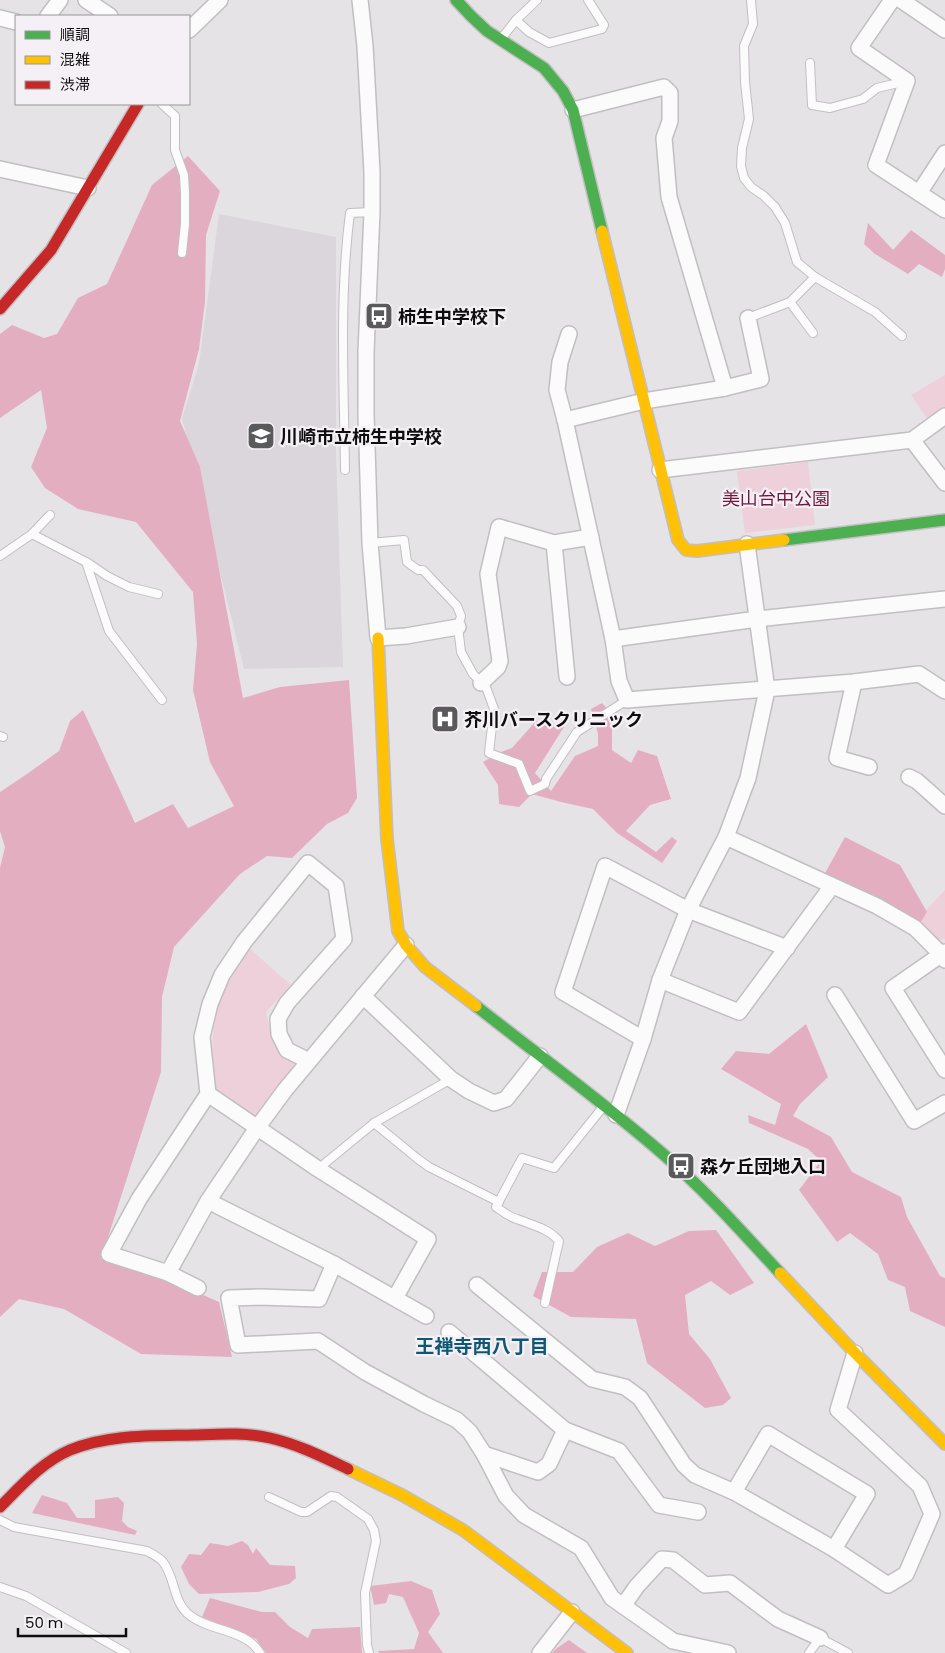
<svg xmlns="http://www.w3.org/2000/svg" width="945" height="1653" font-family="Poppins,'Noto Sans JP',sans-serif">
  <style>
    .built { fill: #dbd5dc }
    .green { fill: #eed0da }
    .forest { fill: #e4aec1 }
    .lines { fill: none; stroke-linecap: round; stroke-linejoin: round }
    .lane-casing { stroke: #c1bfc1; stroke-width: 10 }
    .street-casing { stroke: #c1bfc1; stroke-width: 18 }
    .fast-casing { stroke: #c1bfc1; stroke-width: 14 }
    .slow-casing { stroke: #c1bfc1; stroke-width: 14 }
    .jam-casing { stroke: #c1bfc1; stroke-width: 14 }
    .lane { stroke: #fbfbfb; stroke-width: 8 }
    .street { stroke: #fbfbfb; stroke-width: 15 }
    .fast { stroke: #4caf50; stroke-width: 11 }
    .slow { stroke: #ffc107; stroke-width: 11 }
    .jam { stroke: #c62828; stroke-width: 11 }
    .labels { text-anchor: middle; dominant-baseline: central; stroke-width: 4.5; stroke-linejoin: round; paint-order: stroke }
    .poi-label { font-size: 18px; font-weight: bold; fill: #0f0e0f; stroke: #f4f0f5; text-anchor: start }
    .park-label { font-size: 18px; fill: #6f193e; stroke: #f4f0f5 }
    .neighbourhood-label { font-size: 19px; font-weight: bold; fill: #0e5873; stroke: #f4f0f5 }
  </style>
  <rect width="100%" height="100%" fill="#e6e3e7"/>
  <path class="built" d="M219 214 336 237V455L343 667 244 669 182 418 199 364Z"/>
  <g class="green">
    <path d="M945 375V409L928 420 911 395Z"/>
    <path d="M808 462 815 525 745 533 737 471Z"/>
    <path d="M945 890V939L938 940 919 925 927 912 926 910Z"/>
    <path d="M249 948 291 985 266 1012 273 1043 300 1066 258 1118 253 1119 213 1092C210 1049 211 1013 231 974 236 965 243 957 249 948Z"/>
  </g>
  <g class="forest">
    <path d="M188 156 220 191 206 235 205 302 199 349 180 421 200 467 243 698 280 687 349 680 357 798 348 813 327 824 292 858 267 856 240 874 174 947 162 997 161 1072 101 1259 165 1278 219 1302 232 1357 141 1354 64 1309 19 1299 0 1317V868L5 847 0 831V792L27 774 59 751 70 721 83 710 135 823 173 804 188 828 234 806 210 762 193 690 197 644 193 592 136 522 78 509 45 488 31 467 47 428 41 390 0 418V334L12 325 44 338 57 334 78 298 107 284 152 185Z"/>
    <path d="M868 223 893 250 911 230 945 255V269L942 277 919 264 908 274 875 254 864 244Z"/>
    <path d="M602 703 612 714V750L631 763 638 750 657 756 671 799 650 805 626 831 656 852 672 837 677 841 662 863 617 833 593 809 561 802 532 794 519 807 499 804 498 785 483 762 498 753 512 748 536 721 564 727 535 773 551 791 575 756 598 746V734L591 709Z"/>
    <path d="M845 837 900 865 927 912 919 925 824 875Z"/>
    <path d="M806 1024 828 1077 800 1104 793 1116 831 1137 852 1172 901 1197 907 1217 940 1276 945 1278V1327L910 1311 905 1287 888 1280 878 1254 850 1233 837 1242 799 1190 821 1161 808 1149 749 1123 748 1115 775 1125 781 1104 721 1069 736 1051 769 1054Z"/>
    <path d="M716 1230 754 1283 730 1295 711 1281 685 1295 689 1334 710 1359 731 1398 723 1405 705 1408 647 1363 636 1319 571 1317 533 1296 542 1272H573L597 1247 628 1233 655 1246 689 1231Z"/>
    <path d="M42 1495 67 1503 77 1518H95V1500L118 1497 124 1503 122 1521 128 1527 137 1531 135 1535 32 1513Z"/>
    <path d="M242 1541 248 1545 253 1554 256 1548 270 1565 295 1566 296 1578 289 1584 258 1592 199 1594 189 1584 181 1567 189 1554 201 1555 210 1543 228 1546Z"/>
    <path d="M411 1581 432 1590 440 1614 428 1632 443 1653H379L378 1651 414 1649 419 1633 403 1597 389 1594 386 1603 374 1605 370 1586Z"/>
    <path d="M210 1598 262 1612H275L290 1627 308 1638 312 1629 360 1627 362 1653H266L256 1639 202 1617Z"/>
    <path d="M569 1640 587 1653H552L557 1648Z"/>
  </g>
  <g class="lines">
    <defs>
      <g id="lane">
        <path d="M751 0 753 24 744 46 745 82 749 119 742 148 741 166 744 178 751 187 764 196 775 207 785 223 797 262 815 277 875 312 902 336"/>
        <path d="M516 20 529 32 549 43 602 29 604 25 588 0"/>
        <path d="M501 39 516 20 537 0"/>
        <path d="M810 63 812 105 830 108 863 99 877 88 907 81"/>
        <path d="M162 104 175 116V150L184 175 185 193V224L182 253"/>
        <path d="M790 302 813 333"/>
        <path d="M748 318 790 302 815 277"/>
        <path d="M345 470C344 384 339 298 350 213L372 212"/>
        <path d="M32 534 88 563 107 576 129 587 158 594"/>
        <path d="M370 543 404 540 407 562 418 570H423L457 606 461 616 458 627 461 652 473 674 486 687 494 709 489 753 519 764 530 791 545 784 546 779 577 732 627 700"/>
        <path d="M0 556 32 534 50 515"/>
        <path d="M86 562 109 631 162 700"/>
        <path d="M0 736 3 737"/>
        <path d="M374 1123 418 1159 429 1167 499 1202"/>
        <path d="M318 1169 374 1123 451 1079"/>
        <path d="M545 1303 559 1241C548 1228 532 1225 517 1219 509 1217 502 1211 496 1207L522 1158 554 1168 603 1107"/>
        <path d="M269 1497 301 1512H307L331 1496 337 1497 368 1519 374 1530 376 1541 365 1593 367 1645 369 1653"/>
        <path d="M0 1520 14 1527 147 1551C152 1554 159 1557 163 1562 175 1577 173 1600 187 1613 208 1632 245 1628 260 1653"/>
        <path d="M0 1587 26 1596 126 1653"/>
        <path d="M809 1653 820 1638 848 1653"/>
      </g>
      <g id="street">
        <path d="M86 0 110 16"/>
        <path d="M360 0 365 46 372 172V212L366 352V414L370 543 378 638 406 636 458 627"/>
        <path d="M892 0 859 48 907 81 876 165 945 210"/>
        <path d="M901 0 945 30"/>
        <path d="M48 16 60 0"/>
        <path d="M0 18 16 22"/>
        <path d="M189 30 220 0"/>
        <path d="M573 110 664 87 670 93V121L664 138 669 197 725 388"/>
        <path d="M0 169 88 188"/>
        <path d="M919 193 945 153"/>
        <path d="M569 334 560 362 557 390 565 420 613 639 619 681 627 700 854 682 919 674 945 691"/>
        <path d="M565 420 644 401 725 388 761 379 748 318"/>
        <path d="M912 440 945 483"/>
        <path d="M660 470 912 440 945 416"/>
        <path d="M554 543 567 677"/>
        <path d="M613 639 757 619 945 599"/>
        <path d="M854 682 837 758 869 767"/>
        <path d="M481 683 498 667 500 661 488 574 499 527 554 543 591 537"/>
        <path d="M909 777 917 781 945 806"/>
        <path d="M726 837 877 906 915 928 942 955 945 960"/>
        <path d="M945 952 893 988 945 1070"/>
        <path d="M660 980 739 1012 832 886"/>
        <path d="M835 995 914 1121 945 1103"/>
        <path d="M363 996 451 1079 469 1091 494 1103 506 1099 540 1056"/>
        <path d="M643 1039 563 992 605 866 688 910 787 948"/>
        <path d="M309 1061 287 1050 279 1034 278 1019 287 1003 344 939 336 886 308 863 244 942 222 975 210 1004 202 1037 208 1094 139 1199 109 1254 168 1273 208 1201 257 1128 285 1090 406 945"/>
        <path d="M208 1094 318 1169 428 1239 395 1298"/>
        <path d="M616 1115 643 1039 660 980 688 910 726 837 748 778 767 690 747 544"/>
        <path d="M208 1201 334 1264 426 1316"/>
        <path d="M334 1264 319 1299 260 1297 229 1298 238 1345 318 1341 365 1372 424 1404 457 1420 470 1432 484 1454 506 1496 524 1515 581 1548 612 1598 673 1641 728 1653"/>
        <path d="M168 1273 198 1288"/>
        <path d="M477 1285 592 1379 625 1387 640 1398 684 1465 695 1475 734 1492 834 1549 888 1585 906 1574 932 1514 920 1486 838 1410 855 1353"/>
        <path d="M449 1332 565 1430 619 1451 659 1505 698 1512"/>
        <path d="M484 1454 538 1472 549 1464 565 1430"/>
        <path d="M734 1492 768 1434 867 1494 834 1549"/>
        <path d="M623 1606 637 1586 662 1559 673 1560 705 1585 730 1583 778 1619 820 1638"/>
        <path d="M540 1653 572 1612"/>
      </g>
      <g id="fast">
        <path d="M456 0 471 16 487 31 544 68 563 91 573 110 602 231"/>
        <path d="M784 540 945 520"/>
        <path d="M476 1006C538 1055 603 1102 663 1154 705 1190 742 1232 780 1273"/>
      </g>
      <g id="slow">
        <path d="M602 231 678 540 686 550 697 551 784 540"/>
        <path d="M378 638 387 839 398 931 406 945 425 967 476 1006"/>
        <path d="M780 1273 855 1353 945 1444"/>
        <path d="M348 1469 402 1495 463 1530 627 1653"/>
      </g>
      <g id="jam">
        <path d="M0 309 51 250 138 104"/>
        <path d="M0 1507C21 1486 42 1462 70 1450 109 1434 153 1436 194 1435 219 1434 245 1432 270 1438 297 1444 323 1457 348 1469"/>
      </g>
    </defs>
    <use href="#lane" class="lane-casing"/>
    <use href="#street" class="street-casing"/>
    <use href="#fast" class="fast-casing"/>
    <use href="#slow" class="slow-casing"/>
    <use href="#jam" class="jam-casing"/>
    <use href="#lane" class="lane"/>
    <use href="#street" class="street"/>
    <use href="#fast" class="fast"/>
    <use href="#slow" class="slow"/>
    <use href="#jam" class="jam"/>
  </g>
  <defs>
    <symbol id="bus-square" viewBox="-11 -11 22 22"><rect x="-9" y="-9" width="18" height="18" rx="4" fill="#5a595b" stroke="#f4f0f5"/><path d="M-5-6H5V4H4V6H2V4H-2V6H-4V4H-5ZM-3.5-4V0h7V-4ZM-3.5 1.2v1.5H-2V1.2ZM2 1.2v1.5H3.5V1.2Z" fill="#fff"/></symbol>
    <symbol id="school-square" viewBox="-11 -11 22 22"><rect x="-9" y="-9" width="18" height="18" rx="4" fill="#5a595b" stroke="#f4f0f5"/><path d="M0-5L7-2L0 1L-7-2ZM-4 1L0 2.5L4 1V4Q0 6-4 4Z" fill="#fff"/></symbol>
    <symbol id="hospital-square" viewBox="-11 -11 22 22"><rect x="-9" y="-9" width="18" height="18" rx="4" fill="#5a595b" stroke="#f4f0f5"/><path d="M-5-5h3v3.5h4V-5h3V5h-3V1.5h-4V5h-3Z" fill="#fff"/></symbol>
  </defs>
  <g fill-rule="evenodd">
    <use href="#bus-square" x="363" y="300" width="32" height="32"/>
    <use href="#school-square" x="245" y="420" width="32" height="32"/>
    <use href="#hospital-square" x="429" y="703" width="32" height="32"/>
    <use href="#bus-square" x="665" y="1150" width="32" height="32"/>
  </g>
  <g class="labels">
    <g class="poi-label">
      <text x="398" y="316">柿生中学校下</text>
      <text x="280" y="436">川崎市立柿生中学校</text>
      <text x="464" y="719">芥川バースクリニック</text>
      <text x="700" y="1166">森ケ丘団地入口</text>
    </g>
    <g class="park-label">
      <text x="776" y="498">美山台中公園</text>
    </g>
    <g class="neighbourhood-label">
      <text x="482" y="1346">王禅寺西八丁目</text>
    </g>
  </g>
  <rect x="15" y="15" width="175" height="90" fill="#f4f0f5" stroke="#989699"/>
  <rect x="25" y="31" width="25" height="8" fill="#4caf50" stroke="#989699"/>
  <text x="60" y="40" font-size="15" fill="#0f0e0f">順調</text>
  <rect x="25" y="56" width="25" height="8" fill="#ffc107" stroke="#989699"/>
  <text x="60" y="65" font-size="15" fill="#0f0e0f">混雑</text>
  <rect x="25" y="81" width="25" height="8" fill="#c62828" stroke="#989699"/>
  <text x="60" y="90" font-size="15" fill="#0f0e0f">渋滞</text>
  <path d="M18 1628v8h108v-8" fill="none" stroke="#0f0e0f" stroke-width="2.5"/>
  <text x="25" y="1628" font-size="15" fill="#0f0e0f" stroke="#f4f0f5" stroke-width="4" paint-order="stroke">50 m</text>
</svg>
